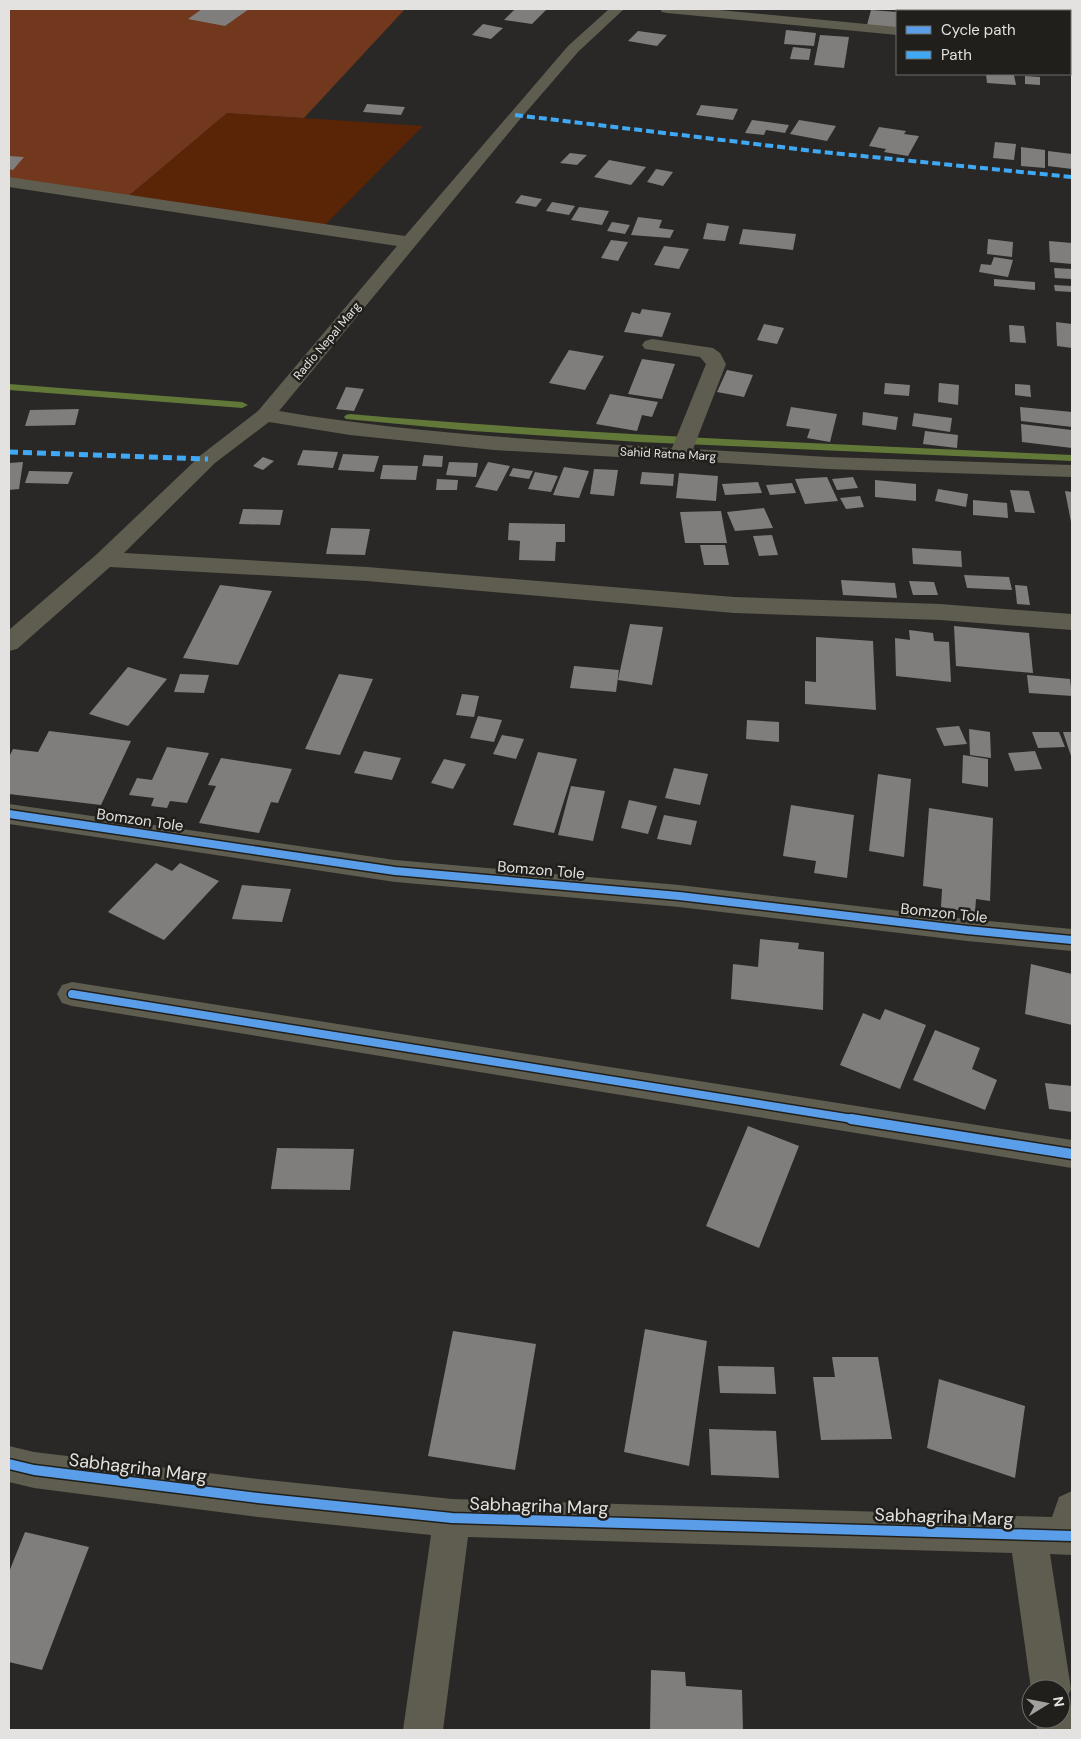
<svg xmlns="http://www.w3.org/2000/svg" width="1081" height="1739" font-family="'DM Sans',sans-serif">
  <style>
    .green { fill: #5a2407 }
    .forest { fill: #71381d }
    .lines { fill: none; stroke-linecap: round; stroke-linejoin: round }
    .stream { fill: #627838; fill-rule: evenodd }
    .building { fill: #807e7d }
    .minor { fill: #5f5d4f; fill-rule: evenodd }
    .quiet-far1 { stroke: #3fa9f5; stroke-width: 4; stroke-dasharray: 8 4; stroke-linecap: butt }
    .quiet { stroke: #3fa9f5; stroke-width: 5; stroke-dasharray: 9 5; stroke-linecap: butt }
    .cycleway-far1-casing { stroke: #201f1b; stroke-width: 11 }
    .cycleway-casing { stroke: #201f1b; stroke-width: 13 }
    .cycleway-far1 { stroke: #5a9eea; stroke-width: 8 }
    .cycleway { stroke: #5a9eea; stroke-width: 10 }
    .labels { text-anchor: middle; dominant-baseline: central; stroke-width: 5; stroke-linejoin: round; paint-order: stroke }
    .far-street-label { font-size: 12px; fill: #e4e2e0; stroke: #201f1b }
    .street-label { font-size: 15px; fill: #e4e2e0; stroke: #201f1b }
    .near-street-label { font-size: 18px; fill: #e4e2e0; stroke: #201f1b }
  </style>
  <rect width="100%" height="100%" fill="#292826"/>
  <path class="green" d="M227 113 423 126 321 229 125 199Z"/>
  <path class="forest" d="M9 9H405L304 118 227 113 125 199 9 182Z"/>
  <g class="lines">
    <g class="stream">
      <path d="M9 384 242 402 248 405 242 408 9 390Z"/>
      <path d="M350 414C590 435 831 444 1072 455V461L639 442 473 431 346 419 344 417 346 415Z"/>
    </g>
  </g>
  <g class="building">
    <path d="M202 9H249L225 26 188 19Z"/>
    <path d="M515 9H547L532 24 504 20Z"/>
    <path d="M871 10 897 12V28L867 25Z"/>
    <path d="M483 24 503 28 491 39 472 35Z"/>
    <path d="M786 30 816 33 814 46 784 44Z"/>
    <path d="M638 31 667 35 657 46 628 41Z"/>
    <path d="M820 35 849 37 844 68 814 65Z"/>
    <path d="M793 47 811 49 809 60 790 59Z"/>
    <path d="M986 74 1014 75 1016 85 987 83Z"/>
    <path d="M1025 76 1040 77V85L1025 84Z"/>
    <path d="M367 104 405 107 401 115 363 112Z"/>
    <path d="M701 105 738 109 733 120 696 115Z"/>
    <path d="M752 120 789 125 785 133 766 130 764 135 745 133Z"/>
    <path d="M799 120 836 126 827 141 790 134Z"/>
    <path d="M879 127 906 131 904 134 919 136 908 156 884 152 886 149 869 146Z"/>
    <path d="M995 142 1016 144 1014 160 993 158Z"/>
    <path d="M1021 147 1045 150V168L1021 166Z"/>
    <path d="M1048 151 1072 154V169L1048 166Z"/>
    <path d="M570 153 587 155 577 165 560 163Z"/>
    <path d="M9 156 24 157 13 170 9 169Z"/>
    <path d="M609 160 646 167 631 185 594 177Z"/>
    <path d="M656 169 673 172 663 186 647 182Z"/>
    <path d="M521 195 542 199 536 207 515 203Z"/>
    <path d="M552 202 575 206 569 215 546 211Z"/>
    <path d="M579 207 609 211 602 225 571 220Z"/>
    <path d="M638 217 662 220 659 228 674 230 670 238 631 235Z"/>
    <path d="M612 222 630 225 625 234 607 231Z"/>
    <path d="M707 223 729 226 725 241 703 239Z"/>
    <path d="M743 229 796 234 793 250 739 244Z"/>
    <path d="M988 239 1013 242 1012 257 987 254Z"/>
    <path d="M611 240 628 242 618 261 601 258Z"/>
    <path d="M1049 241 1072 243V264L1050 262Z"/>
    <path d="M664 246 689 249 679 269 654 265Z"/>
    <path d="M994 257 1013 260 1008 277 979 272 981 264 991 265Z"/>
    <path d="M1054 268 1072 269V279L1055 278Z"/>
    <path d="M994 279 1035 282V290L994 286Z"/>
    <path d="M1054 285 1072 286V292L1055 291Z"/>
    <path d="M642 309 671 313 662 337 624 332 632 312 640 314Z"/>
    <path d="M1056 322 1072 324V348L1057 346Z"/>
    <path d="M764 324 784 328 777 344 757 340Z"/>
    <path d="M1009 325 1024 326 1026 343 1010 342Z"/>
    <path d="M569 350 604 356 585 390 549 383Z"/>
    <path d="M642 359 675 364 662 399 628 394Z"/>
    <path d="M727 370 753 375 744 397 717 392Z"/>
    <path d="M885 383 910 385 909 396 884 394Z"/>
    <path d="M939 383 959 385 958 405 938 402Z"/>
    <path d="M1015 384 1030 385 1031 397 1015 395Z"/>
    <path d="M346 387 364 389 354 411 336 409Z"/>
    <path d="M610 394 658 402 652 417 642 415 637 431 596 424Z"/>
    <path d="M791 407 837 414 830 442 807 438 810 429 786 426Z"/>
    <path d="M1020 407 1072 412V427L1021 421Z"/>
    <path d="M79 409 75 425 25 426 30 410Z"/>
    <path d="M863 412 898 417 896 430 862 425Z"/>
    <path d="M914 413 952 418 950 432 912 426Z"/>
    <path d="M1021 424 1072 430V448L1022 442Z"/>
    <path d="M925 431 958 435 957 448 923 444Z"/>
    <path d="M303 450 338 452 333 468 297 465Z"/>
    <path d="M343 454 379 456 374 472 338 470Z"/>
    <path d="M424 455 443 456 442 467 422 466Z"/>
    <path d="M263 457 274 461 263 470 253 466Z"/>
    <path d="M23 462 19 489 9 490V463Z"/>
    <path d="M449 462 478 463 476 477 446 475Z"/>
    <path d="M488 462 510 466 497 491 475 487Z"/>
    <path d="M383 465 418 466 416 480 380 479Z"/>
    <path d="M564 467 589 471 579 498 553 495Z"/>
    <path d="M513 468 533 471 529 479 509 476Z"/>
    <path d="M594 469 618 470 614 496 590 494Z"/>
    <path d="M29 471 73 472 68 484 25 483Z"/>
    <path d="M535 472 558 476 551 492 528 489Z"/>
    <path d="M642 472 674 474 673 486 640 484Z"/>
    <path d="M679 473 718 476 716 501 676 498Z"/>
    <path d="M827 477 838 501 805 504 795 479Z"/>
    <path d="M853 477 858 488 837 490 832 479Z"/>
    <path d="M437 479 458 480 457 490H436Z"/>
    <path d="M875 480 916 484V501L875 497Z"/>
    <path d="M758 482 762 493 725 495 722 484Z"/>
    <path d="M792 483 796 493 770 495 766 485Z"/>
    <path d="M938 489 968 494 966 507 935 501Z"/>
    <path d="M1010 490 1029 491 1035 513 1015 512Z"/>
    <path d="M1065 491 1072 492V522H1071Z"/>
    <path d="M860 496 864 507 846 509 840 498Z"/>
    <path d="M973 500 1007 503 1008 518 973 515Z"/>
    <path d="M764 508 773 528 735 531 727 512Z"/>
    <path d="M243 509 283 510 280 525 239 524Z"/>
    <path d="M721 511 727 543H685L680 512Z"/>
    <path d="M509 523 565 524V542H556L555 561 519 560 520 541 508 540Z"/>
    <path d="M331 528 370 529 365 555 326 554Z"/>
    <path d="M772 535 778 555 759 556 753 536Z"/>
    <path d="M700 545H725L729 565H704Z"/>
    <path d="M912 548 961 551 962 567 913 564Z"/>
    <path d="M964 575 1009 577 1012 590 967 588Z"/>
    <path d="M841 580 895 583 897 598 843 595Z"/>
    <path d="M909 581 934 582 938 595H913Z"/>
    <path d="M220 585 272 591 238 665 183 658Z"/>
    <path d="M1015 585 1027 586 1030 605 1017 604Z"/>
    <path d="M630 624 663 627 652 685 618 680Z"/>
    <path d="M954 626 1029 633 1033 673 956 666Z"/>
    <path d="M909 630 933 633 934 641 949 642 951 682 896 676 895 638 910 640Z"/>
    <path d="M816 637 873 641 876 710 805 704V681L816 682Z"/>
    <path d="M574 666 619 670 616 692 570 688Z"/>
    <path d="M128 667 167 679 128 726 89 714Z"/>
    <path d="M180 674 209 675 204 693 174 692Z"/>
    <path d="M339 674 373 679 340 755 305 749Z"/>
    <path d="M1027 675 1070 679 1072 696 1029 693Z"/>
    <path d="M462 694 479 696 474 717 456 715Z"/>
    <path d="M478 716 502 720 494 742 470 738Z"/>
    <path d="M747 720 779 722V742L746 739Z"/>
    <path d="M959 726 967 744 944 746 936 728Z"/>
    <path d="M969 729 990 732 991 758 970 755Z"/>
    <path d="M49 731 131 741 101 805 9 794V757L13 749 38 752Z"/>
    <path d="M1032 732H1059L1065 747 1038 748Z"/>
    <path d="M1063 732H1072V759Z"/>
    <path d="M502 735 524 739 516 759 493 754Z"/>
    <path d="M167 747 209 753 187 803 170 801 167 808 151 806 154 798 129 795 137 778 152 780Z"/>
    <path d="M364 751 401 758 392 780 354 773Z"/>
    <path d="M1035 751 1042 769 1015 771 1008 753Z"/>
    <path d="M538 752 577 759 554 833 513 825Z"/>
    <path d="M963 755 988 759V787L962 783Z"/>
    <path d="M221 758 292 769 278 803 271 802 259 833 199 823 216 786 208 785Z"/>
    <path d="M444 759 466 764 453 789 431 783Z"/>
    <path d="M674 768 708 774 700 805 665 798Z"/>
    <path d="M878 774 911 779 904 857 869 851Z"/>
    <path d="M571 786 605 791 593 841 558 835Z"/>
    <path d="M629 800 657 806 648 834 621 828Z"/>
    <path d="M791 805 854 815 847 878 814 873 816 861 783 856Z"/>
    <path d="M929 808 993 818 990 901 976 899 975 913 941 907 942 889 923 886Z"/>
    <path d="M664 815 697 821 691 845 657 839Z"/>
    <path d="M156 863 172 871 180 863 219 881 164 940 108 912Z"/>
    <path d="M242 885 291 889 282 922 232 919Z"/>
    <path d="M760 939 799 943 798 949 824 952 823 1010 731 999 733 964 758 967Z"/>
    <path d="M1031 964 1072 974V1025L1025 1014Z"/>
    <path d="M885 1009 926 1025 900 1089 840 1065 863 1013 880 1020Z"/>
    <path d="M935 1030 980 1048 972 1069 997 1080 985 1110 913 1080Z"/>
    <path d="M1045 1083 1072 1086V1112L1049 1109Z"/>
    <path d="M748 1126 799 1146 759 1248 706 1226Z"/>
    <path d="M277 1148 354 1149 350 1190 271 1189Z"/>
    <path d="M645 1329 707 1341 689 1466 624 1452Z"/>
    <path d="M453 1331 536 1344 515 1470 428 1456Z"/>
    <path d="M832 1357H878L892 1439 821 1440 813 1377H835Z"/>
    <path d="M718 1366 774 1367 776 1394 720 1393Z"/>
    <path d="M939 1379 1025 1406 1015 1478 927 1448Z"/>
    <path d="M709 1429 776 1431 779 1478 711 1475Z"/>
    <path d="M25 1532 89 1547 42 1670 9 1662V1572Z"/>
    <path d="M651 1670 685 1672 686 1686 742 1690 743 1730H650Z"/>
  </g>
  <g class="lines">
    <g class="minor">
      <path d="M609 9H624L578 52 521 118 279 411C409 433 540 440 672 448L706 364 700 357 645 349 642 345 645 341 652 339 713 348 720 353 726 364 693 449 828 457 1072 465V477L828 469 494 450 350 435 269 422 215 463 124 553 367 567 734 597 940 604 1072 614V630L940 620 734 613 367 581 110 567 17 649 9 651V630L97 554 201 455 258 411 397 246 9 187V177L405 236 568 46Z"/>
      <path d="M660 9H709L897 27V35L667 13 662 12Z"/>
      <rect x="1070" y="42" width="2" height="9"/>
      <path d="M9 804 395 860 679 885 967 919 1072 929V951L967 941 679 907 395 882 9 824Z"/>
      <path d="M72 982 1072 1140V1168L72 1006 62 1003 57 994 62 985Z"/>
      <path d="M9 1446 34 1452 258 1479 452 1499 1052 1517 1059 1497 1072 1491V1555L1050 1554 1071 1689 1065 1703 1070 1705 1072 1709V1730H1037L1036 1719H1061V1689H1031L1012 1553 468 1537 443 1730H403L431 1535 258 1517 34 1488 9 1482Z"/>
    </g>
    <path class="quiet-far1" d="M515 115 822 152 1072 177"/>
    <path class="quiet" d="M9 452 208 459"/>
    <defs>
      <g id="cycleway-far1">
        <path d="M9 814 395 871 679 896 967 930 1072 940"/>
        <path d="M72 994 859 1120"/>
      </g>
      <g id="cycleway">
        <path d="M851 1119 1072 1154"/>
        <path d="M9 1464 34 1470 258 1498 452 1518 1072 1536"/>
      </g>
    </defs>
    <use href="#cycleway-far1" class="cycleway-far1-casing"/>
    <use href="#cycleway" class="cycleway-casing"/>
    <use href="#cycleway-far1" class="cycleway-far1"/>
    <use href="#cycleway" class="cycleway"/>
  </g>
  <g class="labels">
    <g class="far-street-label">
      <text transform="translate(327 341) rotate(-50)">Radio Nepal Marg</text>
      <text transform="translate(668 454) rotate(3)">Sahid Ratna Marg</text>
    </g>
    <g class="street-label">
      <text transform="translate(140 820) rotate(8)">Bomzon Tole</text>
      <text transform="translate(541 870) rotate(5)">Bomzon Tole</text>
      <text transform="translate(944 913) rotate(6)">Bomzon Tole</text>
    </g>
    <g class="near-street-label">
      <text transform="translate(138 1468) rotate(7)">Sabhagriha Marg</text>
      <text transform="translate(539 1506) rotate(2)">Sabhagriha Marg</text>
      <text transform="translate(944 1517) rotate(2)">Sabhagriha Marg</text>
    </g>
  </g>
  <rect width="1081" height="1739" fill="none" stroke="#e4e2e0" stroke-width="20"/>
  <rect x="896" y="10" width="175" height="65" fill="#201f1b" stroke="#6e6d6a"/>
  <rect x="906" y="26" width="25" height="8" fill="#5a9eea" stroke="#6e6d6a"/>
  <text x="941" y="35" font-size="15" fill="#e4e2e0">Cycle path</text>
  <rect x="906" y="51" width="25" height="8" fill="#3fa9f5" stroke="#6e6d6a"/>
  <text x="941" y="60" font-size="15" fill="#e4e2e0">Path</text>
  <g transform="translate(1046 1704) rotate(80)"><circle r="24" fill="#201f1b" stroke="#6e6d6a"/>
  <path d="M0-4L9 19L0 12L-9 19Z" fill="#a3a19f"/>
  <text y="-8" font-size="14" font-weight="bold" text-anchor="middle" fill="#e4e2e0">N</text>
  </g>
</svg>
